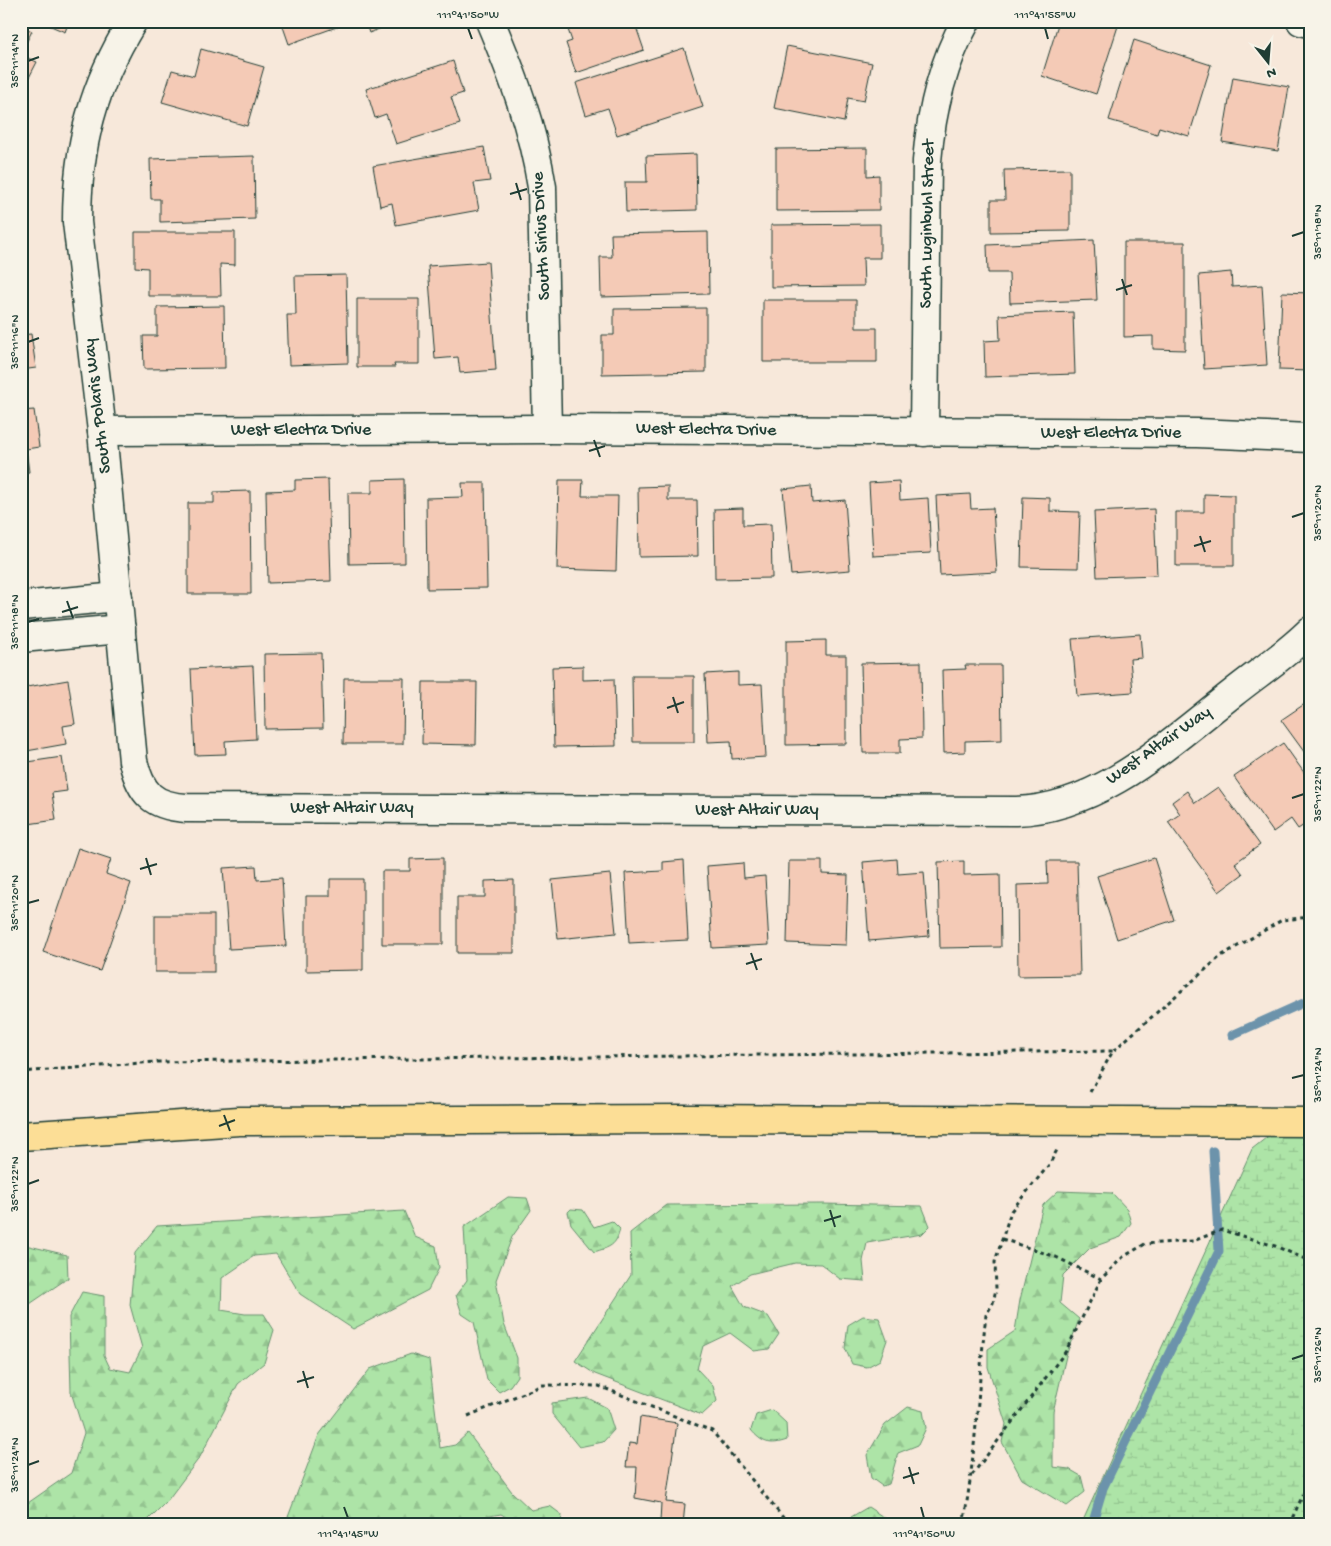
<svg xmlns="http://www.w3.org/2000/svg" width="1331" height="1546" font-family="'Gochi Hand',sans-serif">
  <style>
    .forest { fill: url(#forest-firs); stroke: #66906e }
    .wetland { fill: url(#wetland-marsh); stroke: #66906e }
    .lines { fill: none; stroke-linecap: round; stroke-linejoin: round }
    .stream { stroke: #6c93ab; stroke-width: 9 }
    .building { fill: #f4cab6; stroke: #1f3d34 }
    .street-casing { stroke: #1f3d34; stroke-width: 31 }
    .primary-casing { stroke: #1f3d34; stroke-width: 31 }
    .path { stroke: #1f3d34; stroke-width: 3; stroke-dasharray: 4 4; stroke-linecap: butt }
    .street { stroke: #f7f3e8; stroke-width: 28 }
    .primary { stroke: #fcde96; stroke-width: 28 }
    .ticks { fill: none; stroke: #1f3d34; stroke-width: 2 }
    .labels { text-anchor: middle; dominant-baseline: central; stroke-width: 4; stroke-linejoin: round; paint-order: stroke }
    .street-label { font-size: 18px; fill: #1f3d34; stroke: #f7f3e8 }
    .neatline { fill: none; stroke: #1f3d34; stroke-width: 2 }
    .ticks-label { font-size: 12px; text-anchor: middle; fill: #1f3d34 }
  </style>
  <defs>
    <pattern id="forest-firs" width="22" height="20" patternUnits="userSpaceOnUse" patternTransform="scale(1.25)"><rect width="22" height="20" fill="#ade4a7"/><path d="M5 1l3.5 6h-7zM16 11l3.5 6h-7z" fill="#94c490"/></pattern>
    <pattern id="wetland-marsh" width="20" height="14" patternUnits="userSpaceOnUse" patternTransform="scale(1.25)"><rect width="20" height="14" fill="#ade4a7"/><path d="M1 5h8M5 5V1M11 12h8M15 12V8" fill="none" stroke="#94c490"/></pattern>
  </defs>
  <rect width="100%" height="100%" fill="#f7e8da"/>
  <filter id="ink" filterUnits="userSpaceOnUse"><feTurbulence type="fractalNoise" baseFrequency=".02" numOctaves="2"/><feDisplacementMap in="SourceGraphic" scale="10" xChannelSelector="R" yChannelSelector="G"/><feConvolveMatrix kernelMatrix="1 2 1 2 8 2 1 2 1" color-interpolation-filters="sRGB"/></filter>
  <g filter="url(#ink)">
    <g class="forest">
      <path d="M1058 1191 1112 1193 1127 1209 1131 1223 1121 1237 1090 1248 1063 1275 1060 1303 1079 1319 1066 1356 1053 1412V1467L1069 1469 1081 1476 1085 1492 1067 1506 1022 1479 1002 1442 1006 1424 988 1367V1349L1015 1331 1020 1300 1043 1205Z"/>
      <path d="M508 1197 527 1198 531 1210 512 1237 496 1280 504 1324 517 1358V1376L510 1386 499 1392 487 1380 474 1322 462 1314 456 1295 467 1280 464 1227Z"/>
      <path d="M823 1204 922 1206 930 1226 922 1234 867 1243 863 1261 865 1281 840 1279 821 1264 795 1263 750 1274 732 1286 744 1307 768 1316 779 1334 769 1349 754 1351 730 1333 703 1346 697 1369 713 1386 717 1401 702 1415 595 1374 575 1361 631 1275 630 1233 666 1205Z"/>
      <path d="M571 1209 583 1210 594 1227 612 1221 620 1229C616 1246 610 1247 594 1252L571 1224 568 1212Z"/>
      <path d="M404 1211 415 1237 436 1246 439 1268 428 1290 353 1329 300 1294 276 1254 254 1256 222 1278 221 1310 245 1314H264L274 1330 264 1363 238 1384 200 1457 167 1501 143 1525H21V1510L25 1505 71 1473 84 1433 71 1392 69 1317 82 1292 104 1296V1355L110 1368 130 1372 142 1348 130 1305 135 1253 157 1226Z"/>
      <path d="M21 1244 67 1255 68 1278 21 1310Z"/>
      <path d="M863 1316 879 1318 887 1340 880 1360 867 1367 852 1364 845 1348 848 1325Z"/>
      <path d="M411 1354 429 1360 440 1448 455 1445 468 1433 512 1492 531 1510 550 1506 562 1515 561 1525H519L501 1514 455 1522 450 1525H285L319 1435 370 1369Z"/>
      <path d="M588 1398 607 1408 614 1430 603 1442 579 1447 552 1414V1403Z"/>
      <path d="M908 1407 923 1411 926 1428 918 1445 898 1453 889 1484 882 1486 871 1478 867 1455 885 1425Z"/>
      <path d="M772 1410 786 1423 787 1440C770 1446 762 1443 751 1430L756 1415Z"/>
      <path d="M868 1507 888 1520 886 1525H850L851 1517Z"/>
    </g>
    <path class="wetland" d="M1310 1103V1525H1081L1252 1149Z"/>
    <g class="lines">
      <g class="stream">
        <path d="M1232 1035 1310 1000"/>
        <path d="M1092 1525 1103 1488 1219 1251 1213 1151"/>
      </g>
    </g>
    <g class="building">
      <path d="M39 21H69L65 32Z"/>
      <path d="M281 21H341L342 25 289 44Z"/>
      <path d="M365 21H399L369 33Z"/>
      <path d="M565 21H634L644 50 576 73 566 43 572 41Z"/>
      <path d="M1059 21H1073L1092 27 1094 21 1119 23 1096 94 1042 76Z"/>
      <path d="M21 26 32 31 21 53Z"/>
      <path d="M1134 40 1211 65 1189 136 1159 127 1157 134 1109 120Z"/>
      <path d="M787 46 872 63 864 101 848 98 844 122 774 108Z"/>
      <path d="M684 48 703 107 617 135 608 108 586 115 576 83Z"/>
      <path d="M201 49 264 67 247 126 162 102 172 70 194 76Z"/>
      <path d="M21 55 37 62 21 93Z"/>
      <path d="M453 61 463 93 451 97 460 124 396 144 386 114 375 118 366 89Z"/>
      <path d="M1233 77 1289 87 1278 151 1222 142Z"/>
      <path d="M21 104 28 105 21 133Z"/>
      <path d="M484 147 490 181 474 183 479 210 396 225 392 203 380 206 373 166Z"/>
      <path d="M867 148V176L879 175V210L776 211V149Z"/>
      <path d="M696 154 697 210 626 212 625 182H647L646 156Z"/>
      <path d="M254 156 255 219 160 222V199H151L150 159Z"/>
      <path d="M1070 169V231L991 232V200H1005L1004 170Z"/>
      <path d="M880 224V258H863L864 286 771 287V225Z"/>
      <path d="M135 232H235V265L220 264 221 296H148V268L135 267Z"/>
      <path d="M708 232 709 294 601 297 600 257H612L611 234Z"/>
      <path d="M1094 240 1097 300 1010 303 1009 273H988L987 245Z"/>
      <path d="M1124 242H1185V350L1153 349V336L1124 337Z"/>
      <path d="M488 262 496 370 460 373 458 357 435 359 428 266Z"/>
      <path d="M1231 272 1232 287 1262 285 1267 365 1204 369 1199 275Z"/>
      <path d="M346 275 348 363 289 365 287 315H296L295 276Z"/>
      <path d="M1282 292 1310 293V371L1279 370Z"/>
      <path d="M357 299H419V364H394L395 367H357Z"/>
      <path d="M763 300H856V328H877V362H763Z"/>
      <path d="M224 306 225 368 144 369 143 336H157V307Z"/>
      <path d="M706 308V372L602 374V335H614V309Z"/>
      <path d="M1073 312 1075 374 985 377 984 341 1000 340 999 315Z"/>
      <path d="M31 334 36 368 21 370V335Z"/>
      <path d="M34 410 39 447 26 449 29 472 21 473V411Z"/>
      <path d="M328 479 331 581 268 583 266 491 295 490V480Z"/>
      <path d="M404 479 405 563 349 564 348 493H372V480Z"/>
      <path d="M559 480H583L582 496H618L616 571 557 569Z"/>
      <path d="M899 481 900 500 928 498 931 553 873 556 869 483Z"/>
      <path d="M462 483H485L487 588 427 589 426 498 463 497Z"/>
      <path d="M668 486V500H697L698 556 639 557 638 487Z"/>
      <path d="M811 486 812 503 845 500 850 570 791 575 783 489Z"/>
      <path d="M250 491 251 594H188V503H214V492Z"/>
      <path d="M970 494 971 509 993 508 997 572 940 575 936 496Z"/>
      <path d="M1204 494 1234 495V566H1176V512H1204Z"/>
      <path d="M1023 497 1050 498V511L1080 512 1078 568 1021 567Z"/>
      <path d="M743 508V525L771 524 772 578 715 579 714 509Z"/>
      <path d="M1154 509 1157 575 1097 577 1094 512Z"/>
      <path d="M1140 634 1142 658 1130 659 1133 692 1077 696 1072 639Z"/>
      <path d="M826 640V655H846V744L786 745V641Z"/>
      <path d="M321 653 323 728 265 729 264 654Z"/>
      <path d="M921 662 922 738 900 739V753H863L861 663Z"/>
      <path d="M965 665H1001L1002 740 965 741V752L944 753 942 670 966 669Z"/>
      <path d="M253 666 256 739 225 741 226 754 195 755 191 669Z"/>
      <path d="M583 666V680L614 679 616 746 554 747 552 667Z"/>
      <path d="M738 672V685L762 684 766 757 732 759 731 741 708 742 705 674Z"/>
      <path d="M632 676H694V742H633Z"/>
      <path d="M344 678H404L403 744H343Z"/>
      <path d="M68 680 75 724 63 726 66 744 21 752V688Z"/>
      <path d="M423 682H477L476 745 422 744Z"/>
      <path d="M1309 701 1310 702V760L1281 720Z"/>
      <path d="M1283 743 1310 781V821L1298 829 1291 819 1273 832 1234 777Z"/>
      <path d="M62 757 67 791 52 793 56 820 21 825V763Z"/>
      <path d="M1218 787 1260 845 1235 863 1243 874 1219 892 1168 822 1180 814 1172 802 1187 791 1195 803Z"/>
      <path d="M78 848 111 859 106 874 131 883 100 971 43 952Z"/>
      <path d="M443 858V944H382V871H410V859Z"/>
      <path d="M1154 858 1174 920 1117 939 1097 876Z"/>
      <path d="M897 859 898 874 924 872 929 936 869 941 863 862Z"/>
      <path d="M684 860 688 940 629 943 625 873 663 871V862Z"/>
      <path d="M789 861H822V874L848 875 846 945 787 943Z"/>
      <path d="M964 861V875L1000 874 1001 947 940 948 938 862Z"/>
      <path d="M1047 861H1077L1080 975 1018 976 1017 885 1048 884Z"/>
      <path d="M743 863 744 878 765 876 769 945 712 948 707 866Z"/>
      <path d="M256 866 257 880 282 878 286 946 229 949 223 868Z"/>
      <path d="M610 874 616 933 558 939 552 880Z"/>
      <path d="M330 879H363V970L306 971V896H330Z"/>
      <path d="M514 880V953H457V897H485V881Z"/>
      <rect x="155" y="915" width="59" height="57"/>
      <path d="M640 1417 677 1423 666 1502 685 1504 683 1525 660 1522 661 1503 635 1498 637 1467H626L629 1443 637 1444Z"/>
    </g>
    <g class="lines">
      <defs>
        <g id="street">
          <path d="M133 21C93 86 77 146 77 222L102 431 133 761C141 794 153 806 186 808L1016 811C1100 809 1170 742 1233 693 1258 673 1287 654 1310 631"/>
          <path d="M490 21C514 78 532 125 542 187L547 429"/>
          <path d="M1301 21 1310 23"/>
          <path d="M102 431 547 429 1197 433 1310 438"/>
          <path d="M924 432 927 161C931 113 942 64 966 21"/>
          <path d="M21 606 118 597"/>
          <path d="M21 638 121 629"/>
        </g>
        <path id="primary" d="M21 1136 239 1121 688 1119 1310 1122"/>
      </defs>
      <use href="#street" class="street-casing"/>
      <use href="#primary" class="primary-casing"/>
      <g class="path">
        <path d="M21 1072 155 1062 1113 1051"/>
        <path d="M1090 1092 1113 1051 1221 956 1282 920 1310 917"/>
        <path d="M1002 1239 1056 1257 1101 1279"/>
        <path d="M468 1416 543 1385 599 1386 712 1431 789 1525"/>
        <path d="M972 1475 1066 1351 1101 1279 1123 1257 1145 1244 1193 1241 1222 1230 1275 1246 1310 1261"/>
        <path d="M963 1525C976 1456 978 1385 986 1315L993 1303 996 1289 995 1262 1011 1211 1049 1165 1057 1150"/>
        <path d="M1289 1525 1310 1480"/>
      </g>
      <use href="#street" class="street"/>
      <use href="#primary" class="primary"/>
    </g>
  </g>
  <path class="ticks" d="M468 28 472 39M1045 28 1048 39M28 61 39 57M516 183 521 200M510 194 527 189M1292 236 1304 232M1122 279 1127 295M1116 290 1132 285M28 342 39 338M594 440 600 457M589 451 605 446M1292 517 1304 513M1200 536 1205 552M1194 546 1211 541M67 601 73 618M62 612 78 607M28 622 39 619M673 697 678 713M667 708 684 702M1292 798 1304 794M146 858 151 875M140 869 157 864M28 903 39 900M751 953 757 970M746 964 762 959M1292 1078 1304 1075M224 1115 230 1131M219 1126 235 1120M28 1184 39 1180M830 1210 835 1227M824 1221 841 1216M1292 1359 1304 1355M303 1371 308 1388M297 1382 314 1377M28 1465 39 1461M909 1467 914 1484M903 1478 919 1473M344 1507 348 1518M921 1507 924 1518"/>
  <g class="labels">
    <g class="street-label">
      <text transform="translate(928 224) rotate(-89)">South Luginbuhl Street</text>
      <text transform="translate(542 236) rotate(-93)">South Sirius Drive</text>
      <text transform="translate(98 406) rotate(-97)">South Polaris Way</text>
      <text x="301" y="430">West Electra Drive</text>
      <text transform="translate(706 430) rotate(1)">West Electra Drive</text>
      <text x="1111" y="433">West Electra Drive</text>
      <text transform="translate(1159 746) rotate(-35)">West Altair Way</text>
      <text x="352" y="808">West Altair Way</text>
      <text x="757" y="810">West Altair Way</text>
    </g>
  </g>
  <rect width="1331" height="1546" fill="none" stroke="#f7f3e8" stroke-width="55"/>
  <g transform="translate(1268 62) rotate(163)" stroke="#f7f3e8" stroke-width="4" paint-order="stroke">
  <path d="M0-4L9 19L0 12L-9 19Z" fill="#1f3d34"/>
  <text y="-8" font-size="14" font-weight="bold" text-anchor="middle" fill="#1f3d34">N</text>
  </g>
  <rect x="28" y="28" width="1276" height="1490" class="neatline"/>
  <g class="ticks-label">
    <text x="468" y="18">111°41'50"W</text>
    <text x="1045" y="18">111°41'55"W</text>
    <text transform="translate(14 61) rotate(-90)" y="4">35°11'14"N</text>
    <text transform="translate(1317 232) rotate(-90)" y="4">35°11'18"N</text>
    <text transform="translate(14 342) rotate(-90)" y="4">35°11'16"N</text>
    <text transform="translate(1317 513) rotate(-90)" y="4">35°11'20"N</text>
    <text transform="translate(14 622) rotate(-90)" y="4">35°11'18"N</text>
    <text transform="translate(1317 794) rotate(-90)" y="4">35°11'22"N</text>
    <text transform="translate(14 903) rotate(-90)" y="4">35°11'20"N</text>
    <text transform="translate(1317 1075) rotate(-90)" y="4">35°11'24"N</text>
    <text transform="translate(14 1184) rotate(-90)" y="4">35°11'22"N</text>
    <text transform="translate(1317 1355) rotate(-90)" y="4">35°11'26"N</text>
    <text transform="translate(14 1465) rotate(-90)" y="4">35°11'24"N</text>
    <text x="348" y="1537">111°41'45"W</text>
    <text x="924" y="1537">111°41'50"W</text>
  </g>
</svg>
